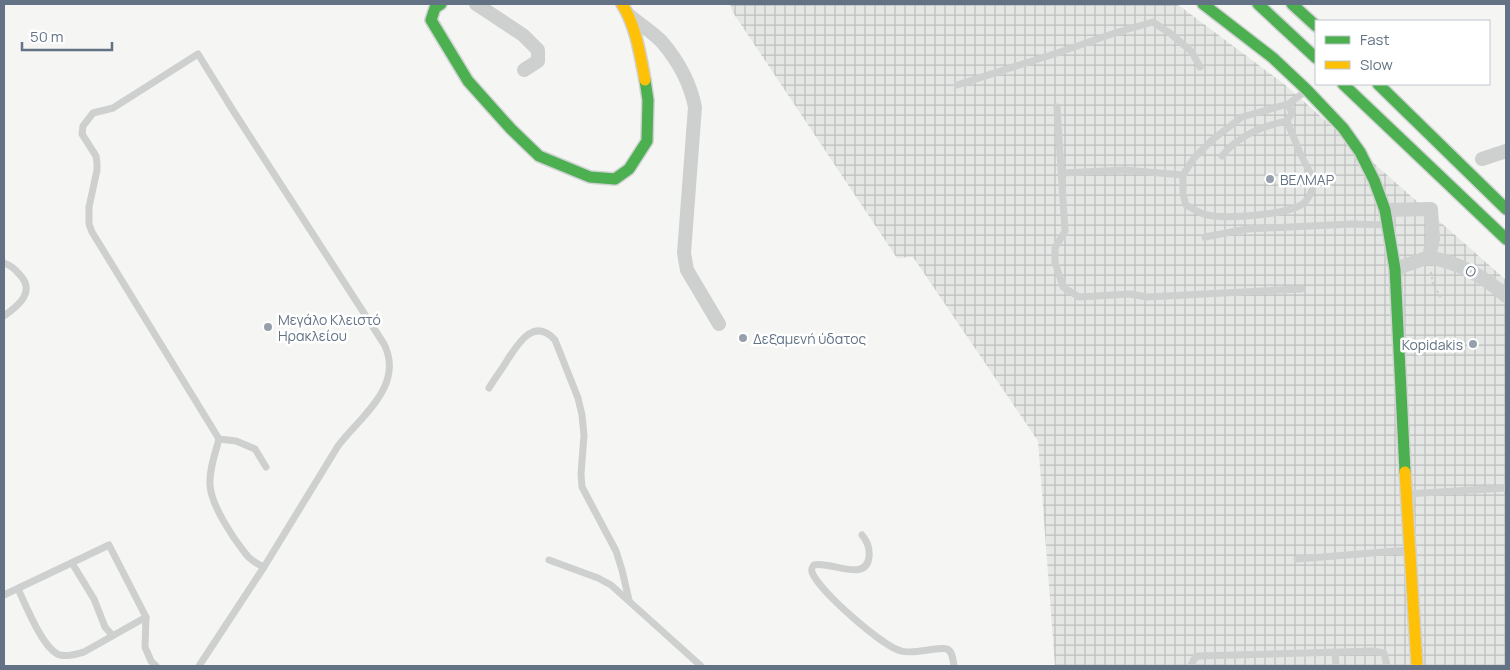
<svg xmlns="http://www.w3.org/2000/svg" width="1510" height="670" font-family="Manrope,sans-serif">
  <style>
    .industrial { fill: url(#industrial-grid) }
    .lines { fill: none; stroke-linecap: round; stroke-linejoin: round }
    .fast-casing { stroke: #d0d2d3; stroke-width: 14 }
    .slow-casing { stroke: #d0d2d3; stroke-width: 14 }
    .path { stroke: #cccccd; stroke-width: 2; stroke-dasharray: 2.5 2.5; stroke-linecap: butt }
    .lane { stroke: #ced0d0; stroke-width: 7 }
    .street { stroke: #ced0d0; stroke-width: 14 }
    .fast { stroke: #4caf50; stroke-width: 11 }
    .slow { stroke: #ffc107; stroke-width: 11 }
    .poi-dot { fill: #96a0ac; stroke: #fff; stroke-width: 2 }
    .labels { text-anchor: middle; dominant-baseline: central; stroke-width: 5; stroke-linejoin: round; paint-order: stroke }
    .poi-label { font-size: 14px; fill: #637385; stroke: #fff; text-anchor: start }
    .street-label { font-size: 14px; fill: #637385; stroke: #fff }
  </style>
  <defs>
    <pattern id="industrial-grid" width="8" height="8" patternUnits="userSpaceOnUse" patternTransform="scale(1.25)"><rect width="8" height="8" fill="#e5e7e5"/><path d="M0 4h8M4 0v8" fill="none" stroke="#bdc0bf"/></pattern>
  </defs>
  <rect width="100%" height="100%" fill="#f5f5f3"/>
  <path class="industrial" d="M730 4H1177L1284 84 1506 280V666H1055L1038 441 913 257 897 258 732 11Z"/>
  <g class="lines">
    <defs>
      <g id="fast">
        <path d="M441 4 435 8 431 20 468 81 511 129 539 156 590 177 615 179 629 169 647 141 648 100 645 80"/>
        <path d="M1203 4 1273 58 1307 90 1343 128 1360 152 1374 180 1385 210 1395 269 1405 472"/>
        <path d="M1258 4 1316 58"/>
        <path d="M1292 4 1316 26"/>
        <path d="M1343 84 1506 239"/>
        <path d="M1378 84 1506 209"/>
      </g>
      <g id="slow">
        <path d="M622 4C636 26 640 54 645 80"/>
        <path d="M1405 472 1417 666"/>
      </g>
    </defs>
    <use href="#fast" class="fast-casing"/>
    <use href="#slow" class="slow-casing"/>
    <path class="path" d="M1431 272 1433 284 1441 298"/>
    <g class="lane">
      <path d="M957 85 1054 54 1118 32 1153 22 1171 34 1192 52 1200 67"/>
      <path d="M1057 107 1065 231 1055 248V262L1063 287 1079 297 1130 294 1147 297 1301 289"/>
      <path d="M1287 121 1300 153 1315 182C1312 190 1310 198 1304 203 1289 215 1226 219 1207 215 1200 214 1193 208 1186 205L1183 194V175L1194 158 1212 140 1242 117 1288 104 1306 91"/>
      <path d="M1222 156C1238 136 1262 126 1287 121L1292 113 1288 104"/>
      <path d="M1062 173 1125 170 1183 175"/>
      <path d="M1205 237 1247 229 1352 224 1387 225"/>
      <path d="M4 263C10 265 16 270 20 275 36 292 18 306 4 316"/>
      <path d="M489 388C495 378 502 369 508 359 519 342 535 317 555 340L578 398 582 415 584 435 581 474 582 487 616 551 622 570 629 600"/>
      <path d="M219 439 236 441 255 449 266 467"/>
      <path d="M1406 494 1506 488"/>
      <path d="M862 535C868 542 870 548 869 557 866 583 831 561 814 565 812 568 811 568 812 572 818 590 882 646 901 651 913 655 940 646 947 649 953 652 953 660 954 666"/>
      <path d="M1297 559 1409 550"/>
      <path d="M549 560 598 578 611 585 701 666"/>
      <path d="M72 563 94 599 105 627 112 635"/>
      <path d="M18 589C26 605 43 650 60 655 68 657 76 654 84 652L146 617"/>
      <path d="M4 595 109 545 146 617 145 647 151 661 156 666"/>
      <path d="M1335 652 1336 666"/>
      <path d="M199 666 264 567 338 446C360 417 405 386 384 344L234 112 198 54 113 108 93 113 83 126 82 134 96 156 97 163V170L89 207V224L92 232 219 439C215 454 209 470 210 485 211 505 233 538 245 553 250 560 257 564 264 567"/>
      <path d="M1191 666 1194 659 1198 656 1373 651 1384 653 1387 666"/>
    </g>
    <g class="street">
      <path d="M476 4 523 35 538 50V61L524 70"/>
      <path d="M629 15C639 24 653 32 662 42 679 62 690 82 695 107L684 253 687 270 719 324"/>
      <path d="M1482 159 1506 151"/>
      <path d="M1385 210 1431 209 1433 239 1429 257"/>
      <path d="M1429 257C1461 264 1482 275 1506 296"/>
      <path d="M1395 269 1429 257"/>
    </g>
    <use href="#fast" class="fast"/>
    <use href="#slow" class="slow"/>
  </g>
  <g class="poi-dot">
    <circle cx="1270" cy="179" r="5"/>
    <circle cx="268" cy="327" r="5"/>
    <circle cx="743" cy="338" r="5"/>
    <circle cx="1473" cy="344" r="5"/>
  </g>
  <g class="labels">
    <g class="poi-label">
      <text x="1280" y="179">ΒΕΛΜΑΡ</text>
      <text x="278" y="319">Μεγάλο Κλειστό<tspan x="278" dy="16">Ηρακλείου</tspan></text>
      <text x="753" y="338">Δεξαμενή ύδατος</text>
      <text x="1463" y="344" text-anchor="end">Kopidakis</text>
    </g>
    <g class="street-label">
      <text transform="translate(1471 271) rotate(27)">Ο</text>
    </g>
  </g>
  <rect width="1510" height="670" fill="none" stroke="#637385" stroke-width="10"/>
  <rect x="1315" y="20" width="175" height="65" fill="#ffffff" stroke="#c1c7ce"/>
  <rect x="1325" y="36" width="25" height="8" fill="#4caf50" stroke="#c1c7ce"/>
  <text x="1360" y="45" font-size="15" fill="#637385">Fast</text>
  <rect x="1325" y="61" width="25" height="8" fill="#ffc107" stroke="#c1c7ce"/>
  <text x="1360" y="70" font-size="15" fill="#637385">Slow</text>
  <path d="M22 42v8h90v-8" fill="none" stroke="#637385" stroke-width="2.5"/>
  <text x="30" y="42" font-size="15" fill="#637385" stroke="#ffffff" stroke-width="4" paint-order="stroke">50 m</text>
</svg>
